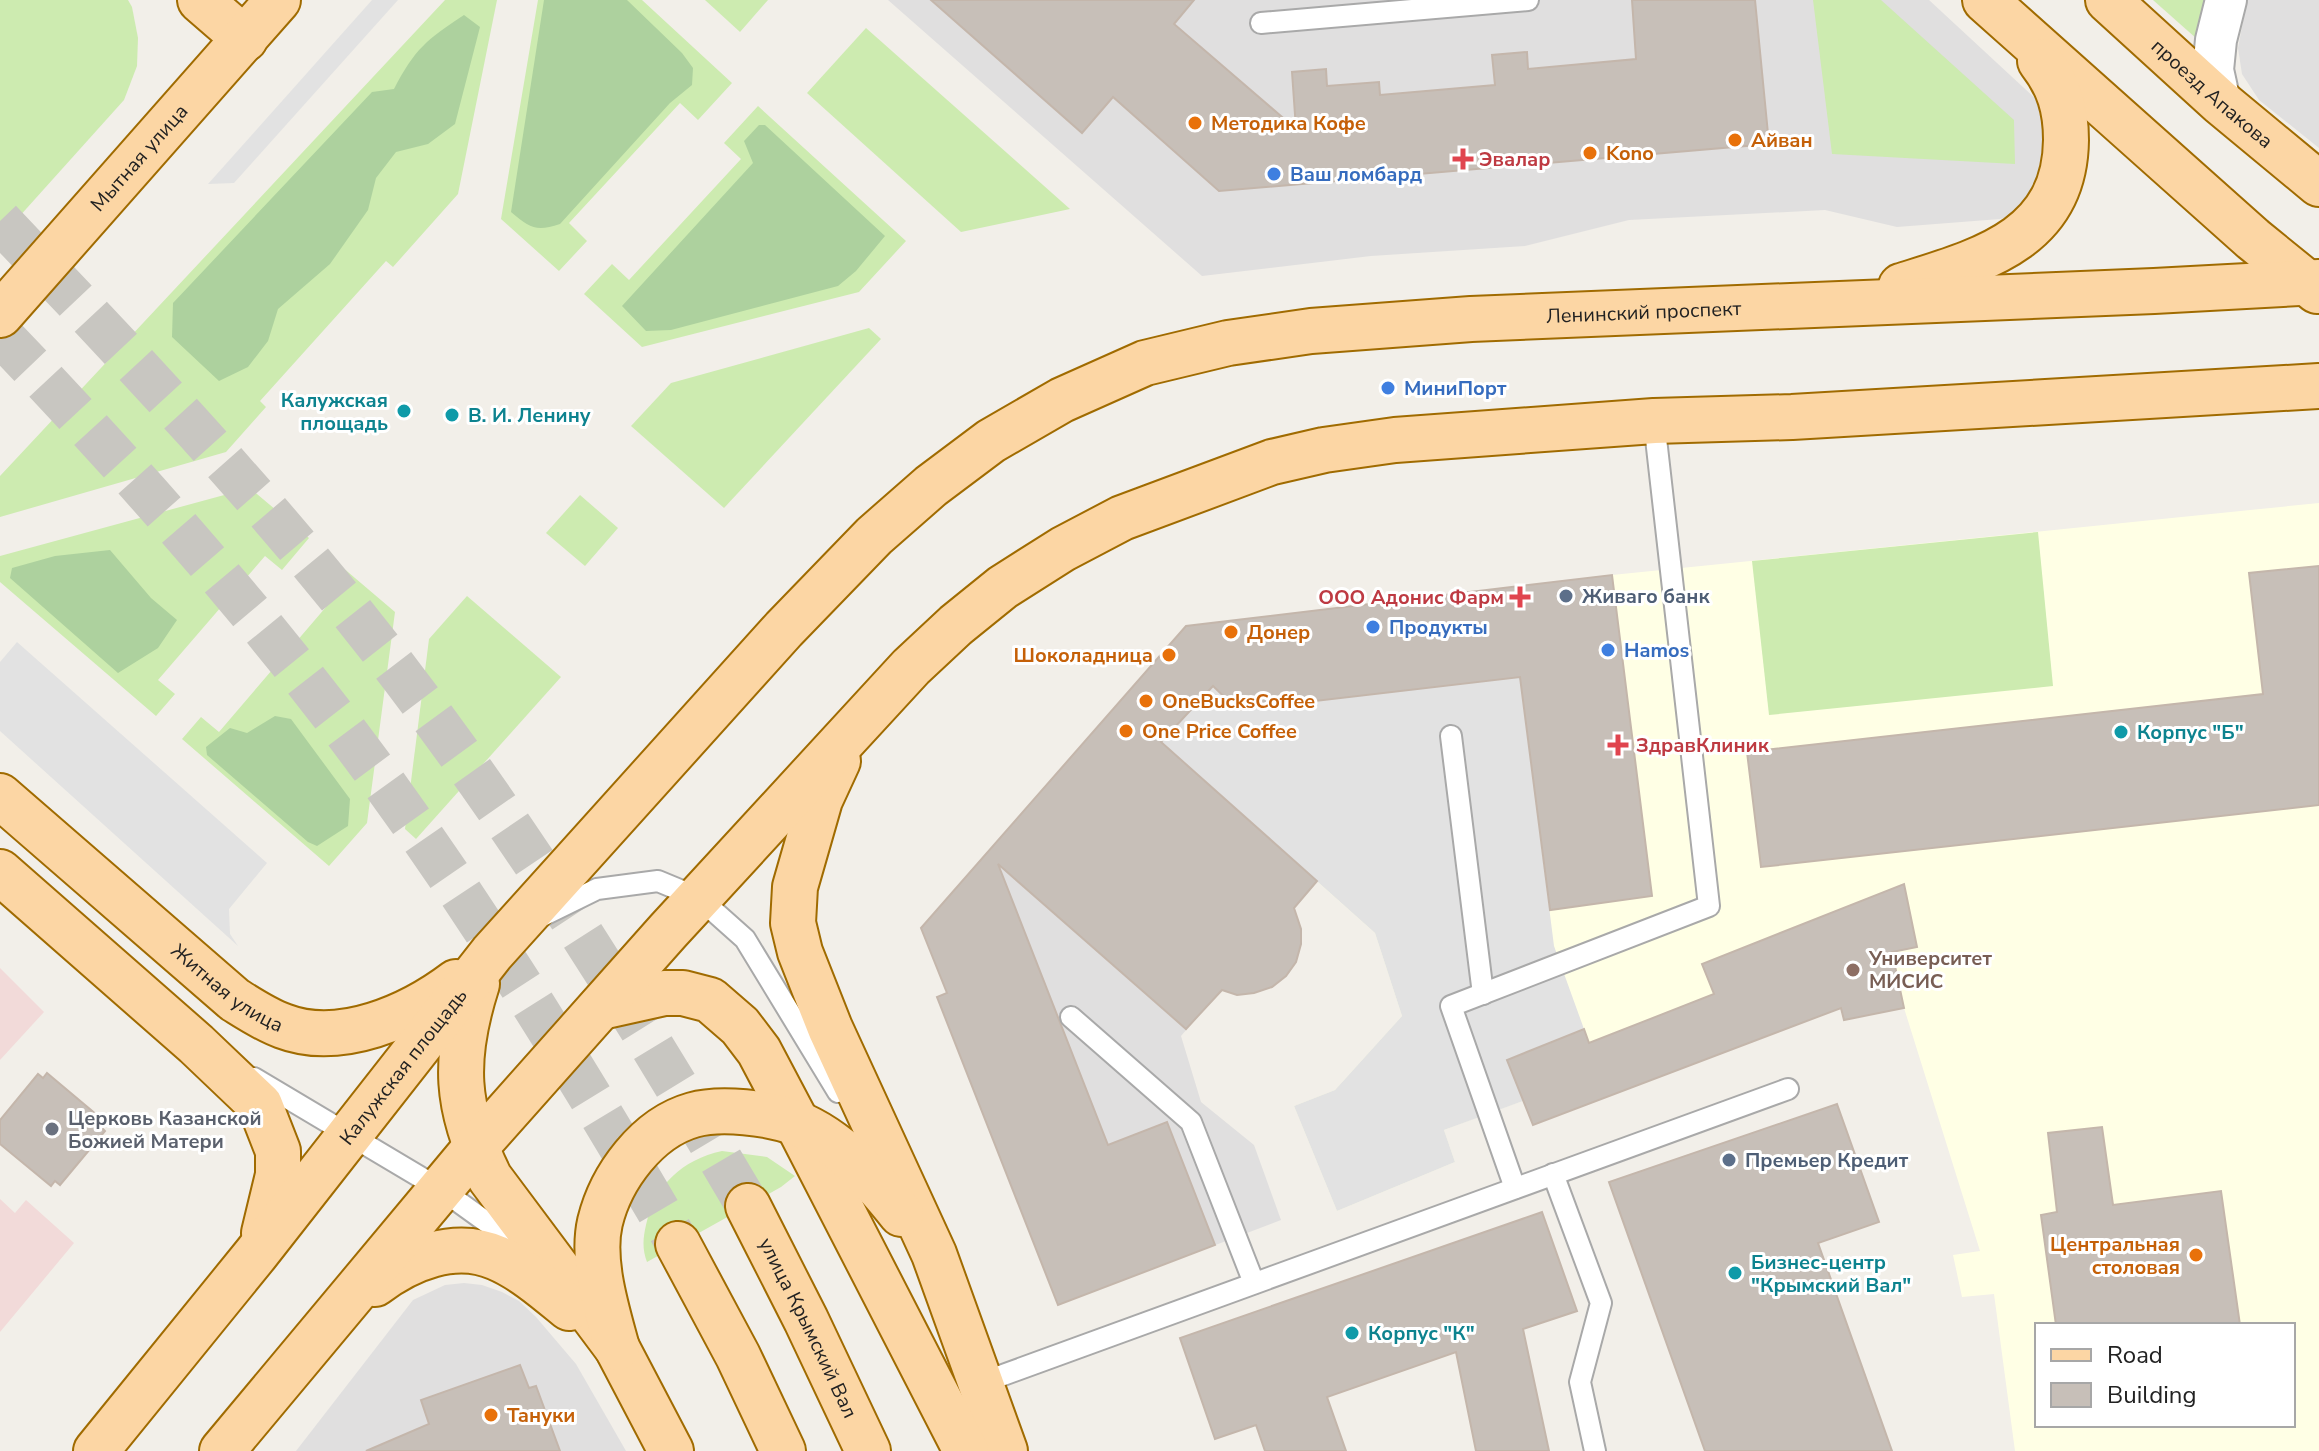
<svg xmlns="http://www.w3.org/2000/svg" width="2319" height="1451" font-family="'Nunito Sans',sans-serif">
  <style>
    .residential { fill: #e0dfdf }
    .commercial { fill: #f2dad9 }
    .education { fill: #ffffe5; fill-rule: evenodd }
    .grass { fill: #cdebb0 }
    .forest { fill: #add19e }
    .parking { fill: #e2e2e2 }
    .building { fill: #c7bfb8; stroke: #c4b6ab; stroke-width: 2 }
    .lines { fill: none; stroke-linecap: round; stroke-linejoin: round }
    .primary-tunnel { stroke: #c8c6c1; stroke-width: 44; stroke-dasharray: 44 22; stroke-linecap: butt }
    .lane-casing { stroke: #a9a9a9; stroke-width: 24 }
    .street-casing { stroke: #a9a9a9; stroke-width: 44 }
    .primary-casing { stroke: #a06b00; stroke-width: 48 }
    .lane { stroke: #fff; stroke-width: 20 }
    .street { stroke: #fff; stroke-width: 40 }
    .primary { stroke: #fcd6a4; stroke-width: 44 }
    .food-dot { fill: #e8710a; stroke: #fff; stroke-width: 3 }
    .health-dot { fill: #e0444e; stroke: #fff; stroke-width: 3 }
    .shop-dot { fill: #3f7fe0; stroke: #fff; stroke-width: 3 }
    .culture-dot { fill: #0f9aa8; stroke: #fff; stroke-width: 3 }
    .service-dot { fill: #5c6f8a; stroke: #fff; stroke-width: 3 }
    .education-dot { fill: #8d6e63; stroke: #fff; stroke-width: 3 }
    .worship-dot { fill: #6b7280; stroke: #fff; stroke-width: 3 }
    .labels { text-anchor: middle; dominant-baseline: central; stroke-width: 6; stroke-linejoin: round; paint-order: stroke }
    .street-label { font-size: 20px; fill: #222; stroke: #fff }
    .food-label { font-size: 20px; font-weight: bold; fill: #c56008; stroke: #fff; text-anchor: start }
    .health-label { font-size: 20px; font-weight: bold; fill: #be3a42; stroke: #fff; text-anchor: start }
    .shop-label { font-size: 20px; font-weight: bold; fill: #366cbe; stroke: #fff; text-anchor: start }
    .culture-label { font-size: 20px; font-weight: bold; fill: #0d838f; stroke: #fff; text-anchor: start }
    .service-label { font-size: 20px; font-weight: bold; fill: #4e5e75; stroke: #fff; text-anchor: start }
    .education-label { font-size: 20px; font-weight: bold; fill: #785e54; stroke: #fff; text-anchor: start }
    .worship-label { font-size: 20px; font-weight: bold; fill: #5b616d; stroke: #fff; text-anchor: start }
  </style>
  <rect width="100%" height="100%" fill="#f2efe9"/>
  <g class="residential">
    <path d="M888 0H1929L2037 100 2046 119 2048 165 2018 214 2000 219 1897 227 1825 210 1629 220 1525 246 1371 256 1202 276Z"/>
    <path d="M2247 0H2319V148L2259 100 2242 74 2238 48Z"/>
    <path d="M987 852 1187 1029 1181 1036 1201 1102 1254 1145 1281 1220 1058 1305 937 997 947 992 921 928Z"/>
    <path d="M464 1283 482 1285 502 1292 519 1301 536 1317 576 1364 626 1451H296L413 1300 445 1285Z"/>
  </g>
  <g class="commercial">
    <path d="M0 968 44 1012 0 1060Z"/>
    <path d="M0 1199 15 1213 26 1200 74 1243 0 1332Z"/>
  </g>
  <path class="education" d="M2319 503V1451H2015L1994 1294 1962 1297 1953 1255 1980 1251 1904 1008 1844 1020 1841 1008 1533 1125 1523 1101 1489 1113 1444 1130 1455 1162 1337 1211 1294 1106 1335 1090 1402 1016 1375 933 1118 704 1186 626 1612 575ZM2037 1325H2293V1425H2037Z"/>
  <g class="grass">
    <path d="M0 0H128L132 7 138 38 137 66 124 100 0 238Z"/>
    <path d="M445 0H497L458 194 393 267 386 261 260 401 266 407 226 452 0 517V476Z"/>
    <path d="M538 0H642L732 83 698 120 680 103 569 223 587 241 559 271 501 219Z"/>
    <path d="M705 0H768L740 32Z"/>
    <path d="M1813 0H1881L2014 120 2015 164 1832 154Z"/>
    <path d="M2153 0H2209L2197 39Z"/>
    <path d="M866 28 1070 209 961 232 807 93Z"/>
    <path d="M758 106 906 241 859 292 642 347 584 294 612 264 629 280 741 159 724 143Z"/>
    <path d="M869 328 881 339 724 508 631 426 671 383Z"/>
    <path d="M250 488 309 538 282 570 265 556 158 680 175 694 156 716 0 582V556Z"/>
    <path d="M580 495 618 528 585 566 546 533Z"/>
    <path d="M2038 532 2053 686 1769 715 1752 561Z"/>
    <path d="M335 561 395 612 367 823 329 866 182 739 201 717 219 732 326 607 309 592Z"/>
    <path d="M467 596 561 677 416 839 405 829 429 639Z"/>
    <path d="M722 1151 767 1157 795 1176 781 1187 647 1262C642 1249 643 1238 646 1225 655 1185 682 1160 722 1151Z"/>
  </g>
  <g class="forest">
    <path d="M544 0H627L682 53 693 68 692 85 670 103 560 224C536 232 530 228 511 212Z"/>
    <path d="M464 15 480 27 455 124 428 144 396 152 376 178 368 210 330 264 278 309 268 341 248 367 219 381 172 337 173 303 372 92 394 89C415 49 426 40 464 15Z"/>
    <path d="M759 125H765L885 236 856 271 838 286 671 330 646 331 622 306 753 163 744 141Z"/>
    <path d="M110 550 151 598 177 620 158 648 118 673 10 578 12 568 55 556Z"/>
    <path d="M275 716 291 719 350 799 348 826 317 846 308 842 207 755 206 747 230 728 247 733Z"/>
  </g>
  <g class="parking">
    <path d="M372 0H398L234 183 208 184Z"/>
    <path d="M17 642 267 863 229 909 230 934 238 946 0 731V662Z"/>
    <path d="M1520 677 1554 946 1584 1029 1507 1060 1523 1101 1444 1130 1455 1162 1337 1211 1294 1106 1335 1090 1402 1016 1375 933 1161 742 1213 686 1239 710Z"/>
  </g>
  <g class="building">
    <path d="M931 0H1194L1174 24 1296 129 1292 72 1326 69 1327 86 1379 82 1380 95 1495 85 1492 55 1527 52 1528 69 1636 59 1632 0H1755L1769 144 1219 191 1113 97 1082 133Z"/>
    <path d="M2319 566V805L1761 867 1747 752 2263 694 2249 573Z"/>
    <path d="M1612 575 1652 896 1550 910 1520 677 1238 710 1213 686 1161 742 1317 881 1294 908 1301 929V944L1296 962 1286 976 1272 987 1254 993 1237 995 1222 990 1186 1029 998 864 1108 1145 1167 1122 1215 1245 1058 1305 937 997 947 993 921 928 1186 626Z"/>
    <path d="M1904 884 1917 947 1892 952 1904 1008 1844 1020 1841 1008 1533 1125 1507 1060 1584 1029 1589 1043 1714 994 1702 964Z"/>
    <path d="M47 1073 104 1121 100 1126 105 1131 60 1185 55 1181 51 1186 0 1144V1120L38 1074 43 1078Z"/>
    <path d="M1837 1104 1879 1222 1818 1243 1892 1451H1705L1609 1182Z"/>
    <path d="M2102 1127 2113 1205 2221 1191 2240 1325H2056L2041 1215 2057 1212 2048 1133Z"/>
    <path d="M1542 1212 1577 1311 1523 1329 1549 1451H1476L1456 1352 1327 1397 1346 1451H1265L1256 1425 1215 1439 1180 1338Z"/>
    <path d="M520 1365 529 1388 536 1386 560 1451H366L429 1424 421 1400Z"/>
  </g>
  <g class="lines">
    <g class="primary-tunnel">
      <path d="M0 221C140 368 281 517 404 679 531 846 641 1025 748 1206"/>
      <path d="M0 334C120 459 237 590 342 727 467 891 574 1067 678 1244"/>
    </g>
    <defs>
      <g id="lane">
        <path d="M1261 23 1528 0"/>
        <path d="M1451 736 1483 994"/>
        <path d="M542 916 597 889 658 881 699 898 745 939 838 1092"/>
        <path d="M1071 1017 1191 1122 1254 1283"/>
        <path d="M254 1078 442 1190 510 1239 523 1251"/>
        <path d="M1553 1174 1601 1303 1580 1382 1595 1451"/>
        <path d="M1515 1188 1451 1006 1709 906 1654 421"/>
        <path d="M981 1383 1788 1089"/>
      </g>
      <path id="street" d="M2220 102 2213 70 2216 40 2226 0"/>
      <g id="primary">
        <path d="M200 0 245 39"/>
        <path d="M1985 0 2253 239 2317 291"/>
        <path id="s1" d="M2108 0 2220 102 2319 184"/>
        <path d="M1901 286C1980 261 2065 240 2066 140 2066 109 2059 85 2040 61"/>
        <path id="s2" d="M0 315 278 0"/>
        <path d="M838 761 820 800 795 887 793 923 800 952 830 1028 934 1254 1005 1451"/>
        <path id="s3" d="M0 796 235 1000C251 1010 266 1020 283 1026 340 1048 411 1016 456 982"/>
        <path d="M0 872 196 1044 260 1105 278 1151V1175L264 1233"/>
        <path d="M477 984C453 1059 455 1108 490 1178L617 1348 671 1451"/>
        <path d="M601 1007 664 993H683L710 1000 740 1026 759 1051 797 1123 966 1451"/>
        <path id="s4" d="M748 1206 806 1320 868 1451"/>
        <path d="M678 1244 738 1356 783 1451"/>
        <path d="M375 1284C408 1259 455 1239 497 1258 523 1269 547 1290 569 1308"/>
        <path d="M617 1348C607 1311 591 1261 600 1222 611 1177 647 1128 693 1115 721 1107 769 1113 796 1123 839 1140 873 1179 901 1214"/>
        <path id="s5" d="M96 1451 256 1254 492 953 784 629 874 536 931 486 991 441 1062 400 1145 363 1228 343 1311 331 1471 319 2154 291 2319 282"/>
        <path d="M222 1451 475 1148 668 931 911 667 956 625 1003 587 1063 549 1122 518 1272 462 1324 450 1395 440 1654 421 1792 417 2319 386"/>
      </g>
    </defs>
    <use href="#lane" class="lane-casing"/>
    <use href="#street" class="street-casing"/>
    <use href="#primary" class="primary-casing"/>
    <use href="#lane" class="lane"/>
    <use href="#street" class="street"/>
    <use href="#primary" class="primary"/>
  </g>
  <g class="food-dot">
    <circle cx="1195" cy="123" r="8"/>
    <circle cx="1735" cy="140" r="8"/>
    <circle cx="1590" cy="153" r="8"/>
    <circle cx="1231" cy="632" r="8"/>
    <circle cx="1169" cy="655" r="8"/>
    <circle cx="1146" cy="701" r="8"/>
    <circle cx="1126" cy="731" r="8"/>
    <circle cx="2196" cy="1255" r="8"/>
    <circle cx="491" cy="1415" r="8"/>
  </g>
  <g class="health-dot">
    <path d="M1459 147h8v8h8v8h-8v8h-8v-8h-8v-8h8z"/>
    <path d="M1516 585h8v8h8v8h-8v8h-8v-8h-8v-8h8z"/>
    <path d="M1614 733h8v8h8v8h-8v8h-8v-8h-8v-8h8z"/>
  </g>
  <g class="shop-dot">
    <circle cx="1274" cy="174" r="8"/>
    <circle cx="1388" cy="388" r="8"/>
    <circle cx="1373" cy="627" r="8"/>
    <circle cx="1608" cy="650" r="8"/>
  </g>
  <g class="culture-dot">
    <circle cx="404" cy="411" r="8"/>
    <circle cx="452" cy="415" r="8"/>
    <circle cx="2121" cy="732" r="8"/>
    <circle cx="1735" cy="1273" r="8"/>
    <circle cx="1352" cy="1333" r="8"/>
  </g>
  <g class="service-dot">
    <circle cx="1566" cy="596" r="8"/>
    <circle cx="1729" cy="1160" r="8"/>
  </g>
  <circle class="education-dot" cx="1853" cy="970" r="8"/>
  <circle class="worship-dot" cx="52" cy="1129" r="8"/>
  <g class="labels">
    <g class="street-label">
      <text stroke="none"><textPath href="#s1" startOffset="140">проезд Апакова</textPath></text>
      <text stroke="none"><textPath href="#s2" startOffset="210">Мытная улица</textPath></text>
      <text stroke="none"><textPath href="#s5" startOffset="2028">Ленинский проспект</textPath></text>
      <text stroke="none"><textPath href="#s3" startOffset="298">Житная улица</textPath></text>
      <text stroke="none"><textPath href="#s5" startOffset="492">Калужская площадь</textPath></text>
      <text stroke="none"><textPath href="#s4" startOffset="136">улица Крымский Вал</textPath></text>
    </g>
    <g class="food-label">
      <text x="1211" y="123">Методика Кофе</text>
      <text x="1751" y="140">Айван</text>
      <text x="1606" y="153">Kono</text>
      <text x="1247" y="632">Донер</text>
      <text x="1153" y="655" text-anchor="end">Шоколадница</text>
      <text x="1162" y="701">OneBucksCoffee</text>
      <text x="1142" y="731">One Price Coffee</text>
      <text x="2180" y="1244" text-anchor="end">Центральная<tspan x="2180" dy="23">столовая</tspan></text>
      <text x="507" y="1415">Тануки</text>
    </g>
    <g class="health-label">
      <text x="1479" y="159">Эвалар</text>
      <text x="1504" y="597" text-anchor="end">ООО Адонис Фарм</text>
      <text x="1636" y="745">ЗдравКлиник</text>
    </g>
    <g class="shop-label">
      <text x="1290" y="174">Ваш ломбард</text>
      <text x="1404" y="388">МиниПорт</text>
      <text x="1389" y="627">Продукты</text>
      <text x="1624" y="650">Hamos</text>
    </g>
    <g class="culture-label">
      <text x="388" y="400" text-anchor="end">Калужская<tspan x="388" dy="23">площадь</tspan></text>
      <text x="468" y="415">В. И. Ленину</text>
      <text x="2137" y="732">Корпус "Б"</text>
      <text x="1751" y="1262">Бизнес-центр<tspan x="1751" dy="23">"Крымский Вал"</tspan></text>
      <text x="1368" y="1333">Корпус "К"</text>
    </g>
    <g class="service-label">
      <text x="1582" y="596">Живаго банк</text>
      <text x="1745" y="1160">Премьер Кредит</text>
    </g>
    <g class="education-label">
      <text x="1869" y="958">Университет<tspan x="1869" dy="23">МИСИС</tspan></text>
    </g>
    <g class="worship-label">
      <text x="68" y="1118">Церковь Казанской<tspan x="68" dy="23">Божией Матери</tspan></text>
    </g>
  </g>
  <rect x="2035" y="1323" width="260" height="104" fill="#ffffff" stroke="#a7a7a7" stroke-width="2"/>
  <rect x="2051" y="1349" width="40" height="12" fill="#fcd6a4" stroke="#a7a7a7" stroke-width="2"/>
  <text x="2107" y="1363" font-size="24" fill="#222222">Road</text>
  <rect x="2051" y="1383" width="40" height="24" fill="#c7bfb8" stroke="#a7a7a7" stroke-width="2"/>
  <text x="2107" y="1403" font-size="24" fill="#222222">Building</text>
</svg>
